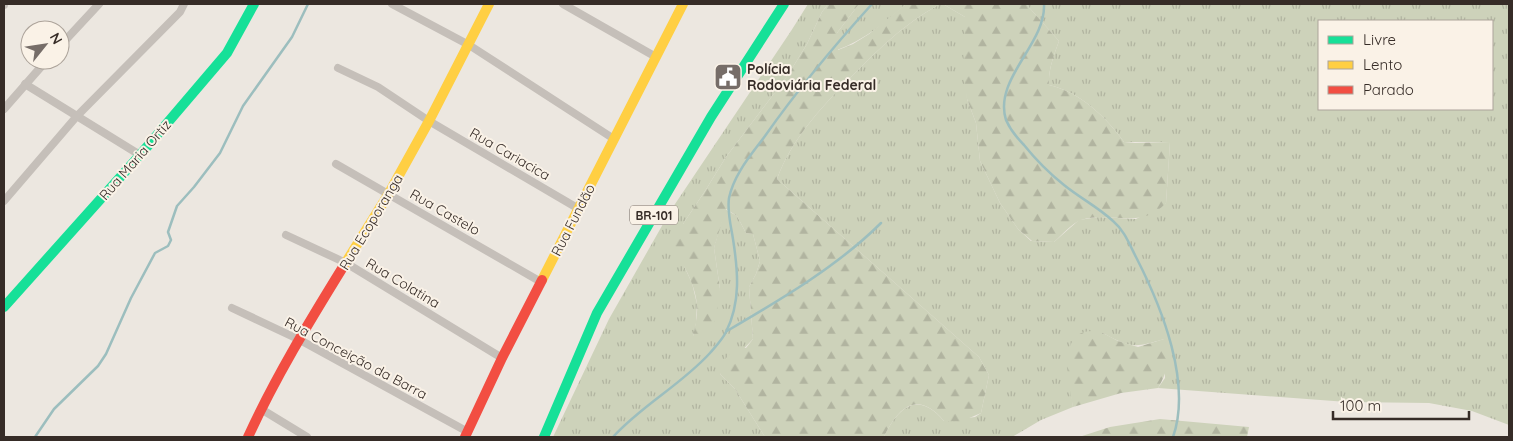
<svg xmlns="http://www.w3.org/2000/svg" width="1513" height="441" font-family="Quicksand,sans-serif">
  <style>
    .grass { fill: url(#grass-tufts); fill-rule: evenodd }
    .forest { fill: url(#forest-firs) }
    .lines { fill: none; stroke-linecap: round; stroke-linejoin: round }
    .stream { stroke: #9cbebe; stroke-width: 2.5 }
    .street { stroke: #c5bfb9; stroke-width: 8 }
    .fast { stroke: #16e098; stroke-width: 10 }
    .slow { stroke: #ffcf43; stroke-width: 10 }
    .jam { stroke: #f24e42; stroke-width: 10 }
    .labels { text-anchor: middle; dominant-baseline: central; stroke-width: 4; stroke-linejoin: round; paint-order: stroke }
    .shield { fill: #faf2e7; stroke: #716761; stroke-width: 1 }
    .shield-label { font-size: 12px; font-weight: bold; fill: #362c27 }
    .poi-label { font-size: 14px; font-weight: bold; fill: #362c27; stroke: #faf2e7; text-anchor: start }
    .street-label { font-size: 14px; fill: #362c27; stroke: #faf2e7 }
  </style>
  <defs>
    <pattern id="grass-tufts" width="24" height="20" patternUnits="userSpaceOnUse" patternTransform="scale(1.25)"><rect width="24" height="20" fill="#cdd2ba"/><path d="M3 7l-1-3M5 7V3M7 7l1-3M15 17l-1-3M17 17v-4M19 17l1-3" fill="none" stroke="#b1b4a0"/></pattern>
    <pattern id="forest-firs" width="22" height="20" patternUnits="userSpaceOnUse" patternTransform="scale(1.25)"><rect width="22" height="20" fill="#cdd2ba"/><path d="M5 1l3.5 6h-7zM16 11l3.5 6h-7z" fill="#b1b4a0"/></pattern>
  </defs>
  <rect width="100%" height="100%" fill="#ece7e0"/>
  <g class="grass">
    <path d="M808 4H828L822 12 807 44 788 75 726 157 705 191 683 224 684 266 692 283 697 304 696 323 693 337 720 289 714 248 725 209 737 216 746 233 753 234 760 261 756 274 749 287 753 339 720 374 735 389 765 437H553L609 319 671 210 791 31Z"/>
    <path d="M859 4H906C885 23 864 40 837 50V33Z"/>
    <path d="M940 4H943L965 17 967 99 976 123 980 161 1000 203 1018 229 1031 241 1054 242 1079 220 1098 217 1136 219 1166 203 1170 142H1124C1106 117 1080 92 1049 85 1048 70 1054 55 1059 41L1026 4H1509V425L1472 411 1429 403 1347 402 1158 388 1165 378 1164 339C1135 348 1130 348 1103 333L1068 368 1073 407 1041 420 1012 437H884C898 407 918 390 944 421L975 417 981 413 989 375 979 357 777 179C791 140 820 109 848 80 879 49 901 26 940 4ZM1319 21H1492V109H1319Z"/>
  </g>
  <g class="forest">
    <path d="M828 4H859L837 33 838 50 853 44 869 34 906 4H940C901 26 879 49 848 80 820 109 791 140 777 179L979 357 989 375 981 413 960 422 944 421C917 389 898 408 884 437H765L735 389 720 374 726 358 737 348H746L753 339 749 287 756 274 760 261 753 234 746 233 737 216 726 209 714 248 720 289 716 319 696 352 692 345C693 332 698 319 697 306 696 285 683 264 673 247L683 224 705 191 726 157 788 75 807 44 822 12Z"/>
    <path d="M943 4H1026L1059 41C1054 55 1048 70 1049 85 1080 92 1106 117 1124 142L1135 143 1170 142 1166 203C1141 230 1112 211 1081 220 1072 223 1062 235 1054 242L1032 241 1018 229 1000 203 980 161 976 123 967 99 963 74 965 17Z"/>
    <path d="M1088 331 1103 333 1118 341 1138 347 1164 339C1165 342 1167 343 1168 346 1172 358 1164 379 1158 388L1121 393 1073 407C1070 388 1060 348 1078 335 1080 333 1085 332 1088 331Z"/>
    <path d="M1160 419 1249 427 1247 437H1079L1110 427Z"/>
  </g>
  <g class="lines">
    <g class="stream">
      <path d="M1044 4C1046 44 993 79 1006 120 1010 129 1017 138 1024 145 1036 160 1049 173 1064 185 1080 198 1098 207 1113 221 1125 231 1130 246 1137 259 1162 308 1192 383 1173 437"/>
      <path d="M727 331C780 300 838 266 881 223"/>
      <path d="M35 437 54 409 98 366 106 354 131 298 155 253 168 246 171 240 168 232 177 206 194 187 220 153 243 106 292 37 308 4"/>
      <path d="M613 437C642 405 681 385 710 353 716 346 722 340 726 332 741 302 738 271 733 239 731 226 727 212 729 198 734 174 751 155 765 136 798 89 834 46 872 4"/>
    </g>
    <g class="street">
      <path d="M392 4 469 45 614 139"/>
      <path d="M563 4 656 57"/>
      <path d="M4 5V4"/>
      <path d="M60 46 99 4"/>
      <path d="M338 68 378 87 429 121 579 209"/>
      <path d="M25 84 140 155"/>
      <path d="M4 109 47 60"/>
      <path d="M336 164 541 282"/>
      <path d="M4 201 77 116 180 12 184 4"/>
      <path d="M286 235 346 263 502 358"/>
      <path d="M232 308 300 340 468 432"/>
      <path d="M261 409 307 437"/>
    </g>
    <g class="fast">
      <path d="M4 307 140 155 227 53 254 4"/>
      <path d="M544 437 597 313 711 117 784 4"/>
    </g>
    <g class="slow">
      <path d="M343 267 388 195 429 121 489 4"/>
      <path d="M542 280 683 4"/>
    </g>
    <g class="jam">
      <path d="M248 437C275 378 309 322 343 267"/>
      <path d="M465 437 502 358 542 280"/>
    </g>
  </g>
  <defs>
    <symbol id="civic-square" viewBox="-11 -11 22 22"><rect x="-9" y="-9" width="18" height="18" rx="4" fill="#766d68" stroke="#faf2e7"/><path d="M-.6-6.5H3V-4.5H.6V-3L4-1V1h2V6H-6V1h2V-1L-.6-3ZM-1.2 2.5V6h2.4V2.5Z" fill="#fff"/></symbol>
  </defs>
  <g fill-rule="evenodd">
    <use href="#civic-square" x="712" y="61" width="32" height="32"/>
  </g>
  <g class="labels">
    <rect class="shield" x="630" y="205.5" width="48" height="19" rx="4"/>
    <g class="shield-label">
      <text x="654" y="215">BR-101</text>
    </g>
    <g class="poi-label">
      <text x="747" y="69">Polícia<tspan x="747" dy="16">Rodoviária Federal</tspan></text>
    </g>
    <g class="street-label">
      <text transform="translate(510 154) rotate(30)">Rua Cariacica</text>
      <text transform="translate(135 160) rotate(-49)">Rua Maria Ortiz</text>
      <text transform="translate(445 212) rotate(30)">Rua Castelo</text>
      <text transform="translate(573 220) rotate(-63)">Rua Fundão</text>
      <text transform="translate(371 222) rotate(-59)">Rua Ecoporanga</text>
      <text transform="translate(403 283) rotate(31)">Rua Colatina</text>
      <text transform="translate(356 358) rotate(28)">Rua Conceição da Barra</text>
    </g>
  </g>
  <rect width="1513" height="441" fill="none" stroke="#362c27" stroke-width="10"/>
  <rect x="1318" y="20" width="175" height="90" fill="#faf2e7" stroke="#aca39a"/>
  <rect x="1328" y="36" width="25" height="8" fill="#16e098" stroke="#aca39a"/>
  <text x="1363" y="45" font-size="15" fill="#362c27">Livre</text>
  <rect x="1328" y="61" width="25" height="8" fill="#ffcf43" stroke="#aca39a"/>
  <text x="1363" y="70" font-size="15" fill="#362c27">Lento</text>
  <rect x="1328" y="86" width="25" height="8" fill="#f24e42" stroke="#aca39a"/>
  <text x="1363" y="95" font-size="15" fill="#362c27">Parado</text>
  <g transform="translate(45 45) rotate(60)"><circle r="24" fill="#faf2e7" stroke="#aca39a"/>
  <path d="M0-4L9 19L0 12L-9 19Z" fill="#766d68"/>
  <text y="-8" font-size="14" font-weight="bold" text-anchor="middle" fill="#362c27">N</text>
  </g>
  <path d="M1333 411v8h136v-8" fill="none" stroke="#362c27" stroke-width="2.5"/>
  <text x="1340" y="411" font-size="15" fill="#362c27" stroke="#faf2e7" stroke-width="4" paint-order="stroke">100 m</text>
</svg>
